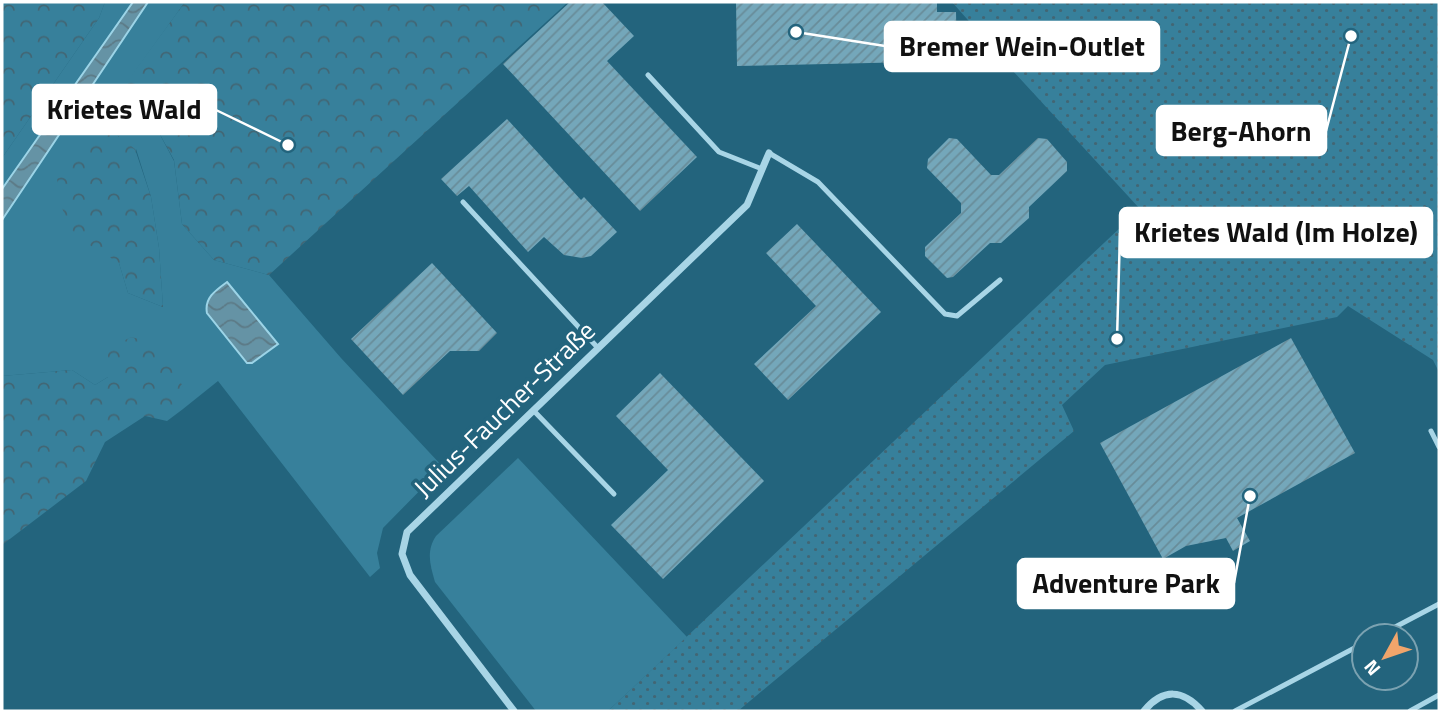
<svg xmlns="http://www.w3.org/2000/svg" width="1441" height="713" font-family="'Titillium Web',sans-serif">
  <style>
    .grass { fill: #37809b; fill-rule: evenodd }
    .forest { fill: url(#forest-crowns) }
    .park { fill: url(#park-dots) }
    .water { fill: url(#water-waves); stroke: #9cd4e7; stroke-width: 2 }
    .building { fill: url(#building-hatch) }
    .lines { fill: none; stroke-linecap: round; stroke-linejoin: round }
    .lane { stroke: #a8d5e6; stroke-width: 5 }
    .street { stroke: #a8d5e6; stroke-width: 7 }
    .labels { text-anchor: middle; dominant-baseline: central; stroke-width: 7; stroke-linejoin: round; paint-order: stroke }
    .street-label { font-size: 26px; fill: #fff; stroke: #23647d }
    .leader { fill: none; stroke: #fff; stroke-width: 2.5 }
    .callout-dot { fill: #fff; stroke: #23647d; stroke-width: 2.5 }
    .callout { fill: #fff; stroke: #fff; stroke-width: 2.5 }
    .callout-label { font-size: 28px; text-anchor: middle; font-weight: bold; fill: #111 }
  </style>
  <defs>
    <pattern id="forest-crowns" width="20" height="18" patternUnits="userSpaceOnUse" patternTransform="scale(1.75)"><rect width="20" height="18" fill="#37809b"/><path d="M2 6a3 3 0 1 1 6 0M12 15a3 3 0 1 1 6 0" fill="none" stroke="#426674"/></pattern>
    <pattern id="park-dots" width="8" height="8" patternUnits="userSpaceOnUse" patternTransform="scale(1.75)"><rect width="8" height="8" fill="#37809b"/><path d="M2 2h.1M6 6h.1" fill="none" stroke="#426674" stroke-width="1.8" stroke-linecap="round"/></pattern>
    <pattern id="water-waves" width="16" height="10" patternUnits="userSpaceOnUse" patternTransform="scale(1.75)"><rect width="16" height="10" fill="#6593a5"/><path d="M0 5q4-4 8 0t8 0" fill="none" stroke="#5c7a86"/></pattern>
    <pattern id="building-hatch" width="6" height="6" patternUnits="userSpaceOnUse" patternTransform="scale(1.75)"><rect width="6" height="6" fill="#74a7ba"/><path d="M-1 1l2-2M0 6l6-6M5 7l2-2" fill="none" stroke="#688c99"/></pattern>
  </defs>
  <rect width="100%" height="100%" fill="#23647d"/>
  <g class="grass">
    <path d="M105 2H133L2 189V158L99 18Z"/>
    <path d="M148 2H185L118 95 157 129 174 161 182 224 214 260 269 275 341 358 443 467 383 528 377 553 380 568 370 577 218 381 183 409V387L108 377 95 385 72 370 2 376V220ZM136 149 151 197 159 248 163 307 128 293 119 263Z"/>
    <path d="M518 458 687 637 608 711H536L435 582C430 565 426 551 436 536Z"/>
  </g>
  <g class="forest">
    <path d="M2 2H105L99 18 2 158Z"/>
    <path d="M185 2H568L269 275 214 260 182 224 174 160 157 129 117 95Z"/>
    <path d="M108 128 135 149 151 197 159 248 163 307 128 293 119 263 75 236 59 202 57 177 88 135Z"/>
    <path d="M131 337 161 344 183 387V409L167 421 145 416 105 442 86 481 2 545V376L72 370 95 385 108 377V349Z"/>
  </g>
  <path class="park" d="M952 2H1439V372L1433 360 1348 306 1337 317 1105 365 1062 405 1074 431 738 711H608L1140 209 1012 70Z"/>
  <g class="water">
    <path d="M133 2H148L2 220V189Z"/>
    <path d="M227 282 278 344 252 363H247L207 313C204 298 216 290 227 282Z"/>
  </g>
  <g class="building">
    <path d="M570 2H602L634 36 607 61 697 157 640 211 503 64Z"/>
    <path d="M736 2H937V12H956L957 61 737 66Z"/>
    <path d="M507 119 581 200 584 197 617 232 591 256 582 258 564 255 544 237 528 252 469 186 457 196 441 179Z"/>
    <path d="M949 138 957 139 991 175H999L1038 138 1047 139 1067 162V171L1029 207V218L1001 243H990L953 277 947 278 925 256V247L961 213V203L927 168 928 159Z"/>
    <path d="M797 224 881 312 788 400 754 364 816 306 766 253Z"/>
    <path d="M432 263 497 333 479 351H450L403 395 351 339Z"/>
    <path d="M1291 338 1355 453 1237 518 1250 541 1233 551 1226 538 1186 546 1163 559 1100 443Z"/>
    <path d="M660 373 764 481 663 579 611 525 668 470 616 416Z"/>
  </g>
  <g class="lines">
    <g class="lane">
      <path d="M648 75 719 152 762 169"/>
      <path d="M769 153 818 182 945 314 957 316 1000 280"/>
      <path d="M463 202 598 348"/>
      <path d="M533 410 614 494"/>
      <path d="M1431 431 1439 447"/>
      <path d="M1378 636 1439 604"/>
      <path d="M1235 711 1364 643"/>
      <path d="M1410 711 1439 695"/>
    </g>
    <g class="street">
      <path d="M514 711 410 575 402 554 407 532 747 205 769 153"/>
      <path d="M1144 711C1163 688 1183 689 1202 711"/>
    </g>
  </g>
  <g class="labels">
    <g class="street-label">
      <text transform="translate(504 409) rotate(-44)">Julius-Faucher-Straße</text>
    </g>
  </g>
  <path class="leader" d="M796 32L885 46M288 145L216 110M1351 36L1326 131M1117 339L1120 233M1250 496L1234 583"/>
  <g class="callout-dot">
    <circle cx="796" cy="32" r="7"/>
    <circle cx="288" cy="145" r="7"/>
    <circle cx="1351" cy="36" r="7"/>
    <circle cx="1117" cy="339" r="7"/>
    <circle cx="1250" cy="496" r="7"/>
  </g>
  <g class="callout">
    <rect x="885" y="22" width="274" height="49" rx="7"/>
    <rect x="33" y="85" width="183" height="49" rx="7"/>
    <rect x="1157" y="106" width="169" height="49" rx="7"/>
    <rect x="1120" y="208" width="312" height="49" rx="7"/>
    <rect x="1018" y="559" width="216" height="49" rx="7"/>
  </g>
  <g class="callout-label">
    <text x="1022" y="56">Bremer Wein-Outlet</text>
    <text x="124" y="119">Krietes Wald</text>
    <text x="1241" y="141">Berg-Ahorn</text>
    <text x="1276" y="242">Krietes Wald (Im Holze)</text>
    <text x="1126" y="593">Adventure Park</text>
  </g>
  <rect width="1441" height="713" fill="none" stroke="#ffffff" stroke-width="7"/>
  <g transform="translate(1385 657) rotate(230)"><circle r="33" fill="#23647d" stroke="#7ba2b1" stroke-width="2"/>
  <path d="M0-5L12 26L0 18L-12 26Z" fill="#f0a56b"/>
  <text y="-10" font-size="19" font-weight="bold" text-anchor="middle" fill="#ffffff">N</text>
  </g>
</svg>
